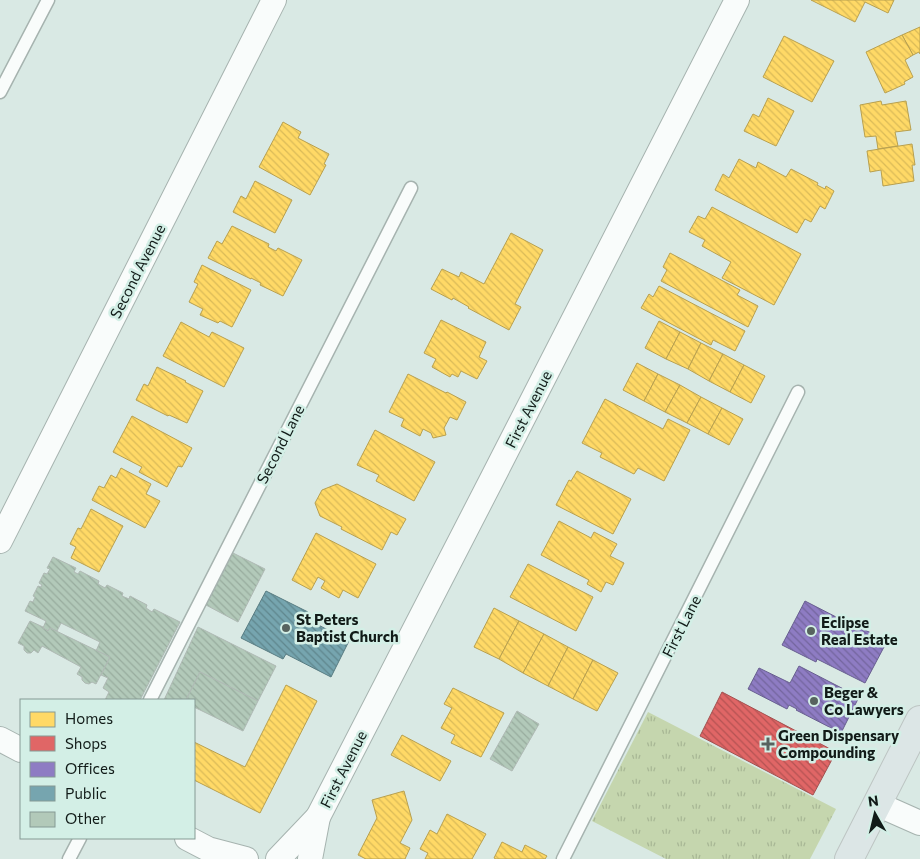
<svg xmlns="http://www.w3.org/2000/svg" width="920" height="859" font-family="Commissioner,sans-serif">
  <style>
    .grass { fill: url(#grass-tufts) }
    .homes { fill: url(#homes-back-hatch); stroke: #b8a04f }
    .shops { fill: url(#shops-back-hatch); stroke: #a2504f }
    .offices { fill: url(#offices-back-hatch); stroke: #685f90 }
    .public { fill: url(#public-back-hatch); stroke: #587c82 }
    .building { fill: url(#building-back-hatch); stroke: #afb9b4 }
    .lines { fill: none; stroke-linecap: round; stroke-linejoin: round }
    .service-casing { stroke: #a6b3af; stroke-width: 15 }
    .minor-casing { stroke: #a6b3af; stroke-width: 26 }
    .primary-casing { stroke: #bdc5c3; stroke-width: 30 }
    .service { stroke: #f9fcfb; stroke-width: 12 }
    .minor { stroke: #f9fcfb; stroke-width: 24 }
    .primary { stroke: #dce6e6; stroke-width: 28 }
    .poi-dot { fill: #57635f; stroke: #d3efe6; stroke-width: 2 }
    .labels { text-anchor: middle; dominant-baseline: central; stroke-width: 5; stroke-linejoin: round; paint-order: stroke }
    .street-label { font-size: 15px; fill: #111b18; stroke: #d3efe6 }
    .poi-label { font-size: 15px; font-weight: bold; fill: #111b18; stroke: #d3efe6; text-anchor: start }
  </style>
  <defs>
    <pattern id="grass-tufts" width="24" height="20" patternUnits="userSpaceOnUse" patternTransform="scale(1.25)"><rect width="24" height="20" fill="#c5d6ae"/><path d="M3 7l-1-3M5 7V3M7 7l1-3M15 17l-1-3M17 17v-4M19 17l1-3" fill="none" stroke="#a8b795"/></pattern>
    <pattern id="homes-back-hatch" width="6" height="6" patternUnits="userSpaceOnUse" patternTransform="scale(1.25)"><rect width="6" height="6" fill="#ffd966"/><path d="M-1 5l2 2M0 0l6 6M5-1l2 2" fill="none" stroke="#daba58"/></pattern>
    <pattern id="shops-back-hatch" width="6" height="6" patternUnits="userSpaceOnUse" patternTransform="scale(1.25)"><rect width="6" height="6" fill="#e06666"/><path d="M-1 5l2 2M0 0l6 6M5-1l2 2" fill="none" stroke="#b45353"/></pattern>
    <pattern id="offices-back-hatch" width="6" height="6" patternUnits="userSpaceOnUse" patternTransform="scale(1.25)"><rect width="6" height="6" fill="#8e7cc3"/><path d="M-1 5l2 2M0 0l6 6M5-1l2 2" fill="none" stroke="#73659d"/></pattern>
    <pattern id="public-back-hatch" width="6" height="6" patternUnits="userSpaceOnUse" patternTransform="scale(1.25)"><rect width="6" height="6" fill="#76a5af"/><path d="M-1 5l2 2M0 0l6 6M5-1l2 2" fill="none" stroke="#5f868d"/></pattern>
    <pattern id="building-back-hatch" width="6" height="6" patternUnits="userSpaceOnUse" patternTransform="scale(1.25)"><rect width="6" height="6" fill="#b2c9b9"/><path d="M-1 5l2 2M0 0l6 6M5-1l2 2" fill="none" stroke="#98ac9e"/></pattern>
  </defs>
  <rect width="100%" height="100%" fill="#d9e9e4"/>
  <path class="grass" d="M648 712 836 809 810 859H666L592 821Z"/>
  <g class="homes">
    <path d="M811 0H894L888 13 865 2 855 22Z"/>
    <path d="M920 27V54L919 52 913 55 902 35Z"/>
    <path d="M902 35 913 55 905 60 913 77 904 82 905 84 885 93 866 52Z"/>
    <path d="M784 36 834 61 812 102 763 77Z"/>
    <path d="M768 98 794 111 776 146 744 131 753 114 759 117Z"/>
    <path d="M881 101 882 105 906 101 911 130 895 132 898 146 878 149 876 136 865 137 860 105Z"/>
    <path d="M283 122 301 132 298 138 329 154 324 164 326 165 310 195 259 167Z"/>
    <path d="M912 144 915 165H912L914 181 883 186 881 170 870 172 867 151Z"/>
    <path d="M739 159 756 168 758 162 786 177 791 169 818 183 817 185 825 189 826 186 834 191 825 209 820 206 811 222 805 219 797 233 715 190 723 174 729 178Z"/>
    <path d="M255 181 292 200 275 233 233 212 241 196 246 199Z"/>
    <path d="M712 207 801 254 774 305 722 278 731 262 702 246 705 240 689 232 698 216 705 219Z"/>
    <path d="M232 226 269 244 268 247 276 251 278 248 302 260 283 296 260 285 261 283 251 278V279L208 258 217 241 222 244Z"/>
    <path d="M511 233 543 250 515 304 521 307 509 330 468 308 469 307 453 298 452 300 431 289 442 269 459 277 461 272 484 284Z"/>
    <path d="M670 253 740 290 737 295 758 306 748 327 661 281 667 270 663 267Z"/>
    <path d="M202 265 251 290 232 327 220 321 218 323 200 315 203 309 189 302 198 284 194 282Z"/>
    <path d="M659 286 745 331 735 351 713 340 711 345 641 308 649 294 653 297Z"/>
    <path d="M441 320 486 342 479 357 487 361 477 379 461 371 458 377 452 374 450 377 432 367 436 359 424 353Z"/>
    <path d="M659 321 680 332 666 359 645 348Z"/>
    <path d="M181 322 209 337 212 332 244 348 224 387 163 356Z"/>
    <path d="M680 332 701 343 688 369 666 359Z"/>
    <path d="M701 343 723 354 709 381 688 369Z"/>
    <path d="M723 354 744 365 730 392 709 381Z"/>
    <path d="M637 363 658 374 644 401 623 390Z"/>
    <path d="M744 365 765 376 751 403 730 392Z"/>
    <path d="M157 367 186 381 185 382 203 391 187 423 169 415 168 416 136 400 144 384 148 386Z"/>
    <path d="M408 374 446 393 447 392 466 402 457 420 450 417 444 428 446 435 433 438 431 433 423 429 420 436 401 426 404 419 389 412Z"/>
    <path d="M658 374 680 385 665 412 644 401Z"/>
    <path d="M680 385 701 397 687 423 665 412Z"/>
    <path d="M701 397 722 408 708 434 687 423Z"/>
    <path d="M605 399 663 429 668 419 690 430 664 481 638 468 634 474 600 457 602 453 582 443Z"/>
    <path d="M722 408 743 419 729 445 708 434Z"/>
    <path d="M132 416 192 448 182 467 178 466 167 487 139 472 142 467 113 452Z"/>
    <path d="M375 430 435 462 414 501 376 481 379 475 357 465Z"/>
    <path d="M121 468 151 484 146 494 160 501 145 528 92 500 99 486 104 488 111 475 116 478Z"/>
    <path d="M577 471 631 499 613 534 556 505 569 480 571 481Z"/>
    <path d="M337 484 406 519 397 535 391 532 382 550 341 529 342 527 320 516 315 503 322 490Z"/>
    <path d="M91 509 123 526 99 572 71 558 76 547 70 544 78 528 81 529Z"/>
    <path d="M559 521 591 538 594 532 617 544 610 556 624 563 613 585 606 582 601 592 587 584 589 580 541 555Z"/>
    <path d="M316 533 376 564 358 598 343 590 339 598 321 588 325 581 318 577 311 590 292 580Z"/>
    <path d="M528 564 593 597 576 631 510 597Z"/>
    <path d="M494 608 519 621 499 659 474 647Z"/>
    <path d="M519 621 544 634 523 673 499 659Z"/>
    <path d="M544 634 568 647 548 686 523 673Z"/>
    <path d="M568 647 593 660 573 699 548 686Z"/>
    <path d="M593 660 618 673 597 711 573 699Z"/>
    <path d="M286 685 317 701 260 813 194 780V742L245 767Z"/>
    <path d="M453 688 504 713 481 757 451 743 455 735 441 728 452 708 444 704Z"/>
    <path d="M402 735 451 761 440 781 391 755Z"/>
    <path d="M404 791 412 820 400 843 410 848 405 859H366L358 855 377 818 372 800Z"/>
    <path d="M447 814 486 834 472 859H425L428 853 420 849 430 830 437 834Z"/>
    <path d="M502 842 522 852 525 845 547 856 545 859H496L494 858Z"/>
  </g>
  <path class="shops" d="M722 692 836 752 813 795 700 736Z"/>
  <g class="offices">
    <path d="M805 601 840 619 838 623 852 630 855 625 873 634 870 640 884 647 865 683 817 659 816 662 782 645Z"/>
    <path d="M799 666 859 697 841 733 796 710 797 709 789 705 787 709 748 689 759 668 790 683Z"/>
  </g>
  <path class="public" d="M266 591 308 612 305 618 349 641 331 677 286 654 283 659 241 638Z"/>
  <g class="building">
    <path d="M233 553 265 569 238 622 206 605Z"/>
    <path d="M53 557 76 568 74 572 78 574 80 571 99 581 98 584 105 588 107 585 123 593 122 596 129 599 130 596 147 605 146 608 152 612 154 609 180 622 140 700H105L109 692 103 688 108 678 101 675 110 657 96 651 100 642 61 623 57 631 50 628 48 631 43 628 46 621 25 611 30 601 33 602 35 597 33 596 38 586 41 587 42 585 39 583 44 573 47 574 50 569 47 568Z"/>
    <path d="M30 621 43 627V628L48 631 50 628 110 657 96 684 92 682 89 684 85 683 82 680V677L77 674 81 667 42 646 38 653 34 650 31 653H27L24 650V646L18 643Z"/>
    <path d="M198 627 276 666 258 701 200 672 186 700H164Z"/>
    <path d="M200 672 258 701 243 731 194 707V700H186Z"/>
    <path d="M517 711 539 724 512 771 490 759Z"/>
  </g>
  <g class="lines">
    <defs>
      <g id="service">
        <path d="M0 92 48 0"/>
        <path d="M150 700 411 188"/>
        <path d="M69 859 80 838"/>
        <path d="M563 859 798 392"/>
      </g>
      <g id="minor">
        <path d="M0 541 274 0"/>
        <path d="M0 739 21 750"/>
        <path d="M877 804 920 823"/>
        <path d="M187 838 208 849 246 859"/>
        <path d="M278 859 318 817 491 481 737 0"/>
        <path d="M310 859 318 817"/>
      </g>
      <path id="primary" d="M849 859 920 720"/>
    </defs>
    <use href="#service" class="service-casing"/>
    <use href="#minor" class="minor-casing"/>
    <use href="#primary" class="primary-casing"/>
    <use href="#service" class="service"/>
    <use href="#minor" class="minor"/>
    <use href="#primary" class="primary"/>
  </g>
  <g class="poi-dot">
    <circle cx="286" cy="628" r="5"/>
    <circle cx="811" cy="631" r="5"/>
    <circle cx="814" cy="701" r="5"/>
    <path d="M765.5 736.5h5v5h5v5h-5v5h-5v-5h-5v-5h5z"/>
  </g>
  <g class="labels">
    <g class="street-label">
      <text transform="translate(137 271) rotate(-63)">Second Avenue</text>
      <text transform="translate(528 409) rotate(-63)">First Avenue</text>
      <text transform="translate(280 444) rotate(-63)">Second Lane</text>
      <text transform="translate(681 626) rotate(-63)">First Lane</text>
      <text transform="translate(343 769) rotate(-63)">First Avenue</text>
    </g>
    <g class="poi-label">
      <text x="296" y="619">St Peters<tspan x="296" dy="17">Baptist Church</tspan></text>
      <text x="821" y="622">Eclipse<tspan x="821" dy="17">Real Estate</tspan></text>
      <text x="824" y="692">Beger &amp;<tspan x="824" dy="17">Co Lawyers</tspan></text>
      <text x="778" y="735">Green Dispensary<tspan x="778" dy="17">Compounding</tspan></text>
    </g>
  </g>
  <rect x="20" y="699" width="175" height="140" fill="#d3efe6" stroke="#859a94"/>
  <rect x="30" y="712" width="25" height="15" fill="#ffd966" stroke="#859a94"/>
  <text x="65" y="724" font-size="15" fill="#111b18">Homes</text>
  <rect x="30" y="736" width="25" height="15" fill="#e06666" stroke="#859a94"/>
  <text x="65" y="749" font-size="15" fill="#111b18">Shops</text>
  <rect x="30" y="762" width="25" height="15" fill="#8e7cc3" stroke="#859a94"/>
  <text x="65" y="774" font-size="15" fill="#111b18">Offices</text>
  <rect x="30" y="786" width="25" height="15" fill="#76a5af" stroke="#859a94"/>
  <text x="65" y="799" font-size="15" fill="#111b18">Public</text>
  <rect x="30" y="812" width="25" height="15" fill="#b2c9b9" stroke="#859a94"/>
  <text x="65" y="824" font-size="15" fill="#111b18">Other</text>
  <g transform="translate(875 814) rotate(352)" stroke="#d3efe6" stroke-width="4" paint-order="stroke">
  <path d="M0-4L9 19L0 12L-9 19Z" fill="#111b18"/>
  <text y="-8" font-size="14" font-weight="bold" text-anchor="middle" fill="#111b18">N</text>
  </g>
</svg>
